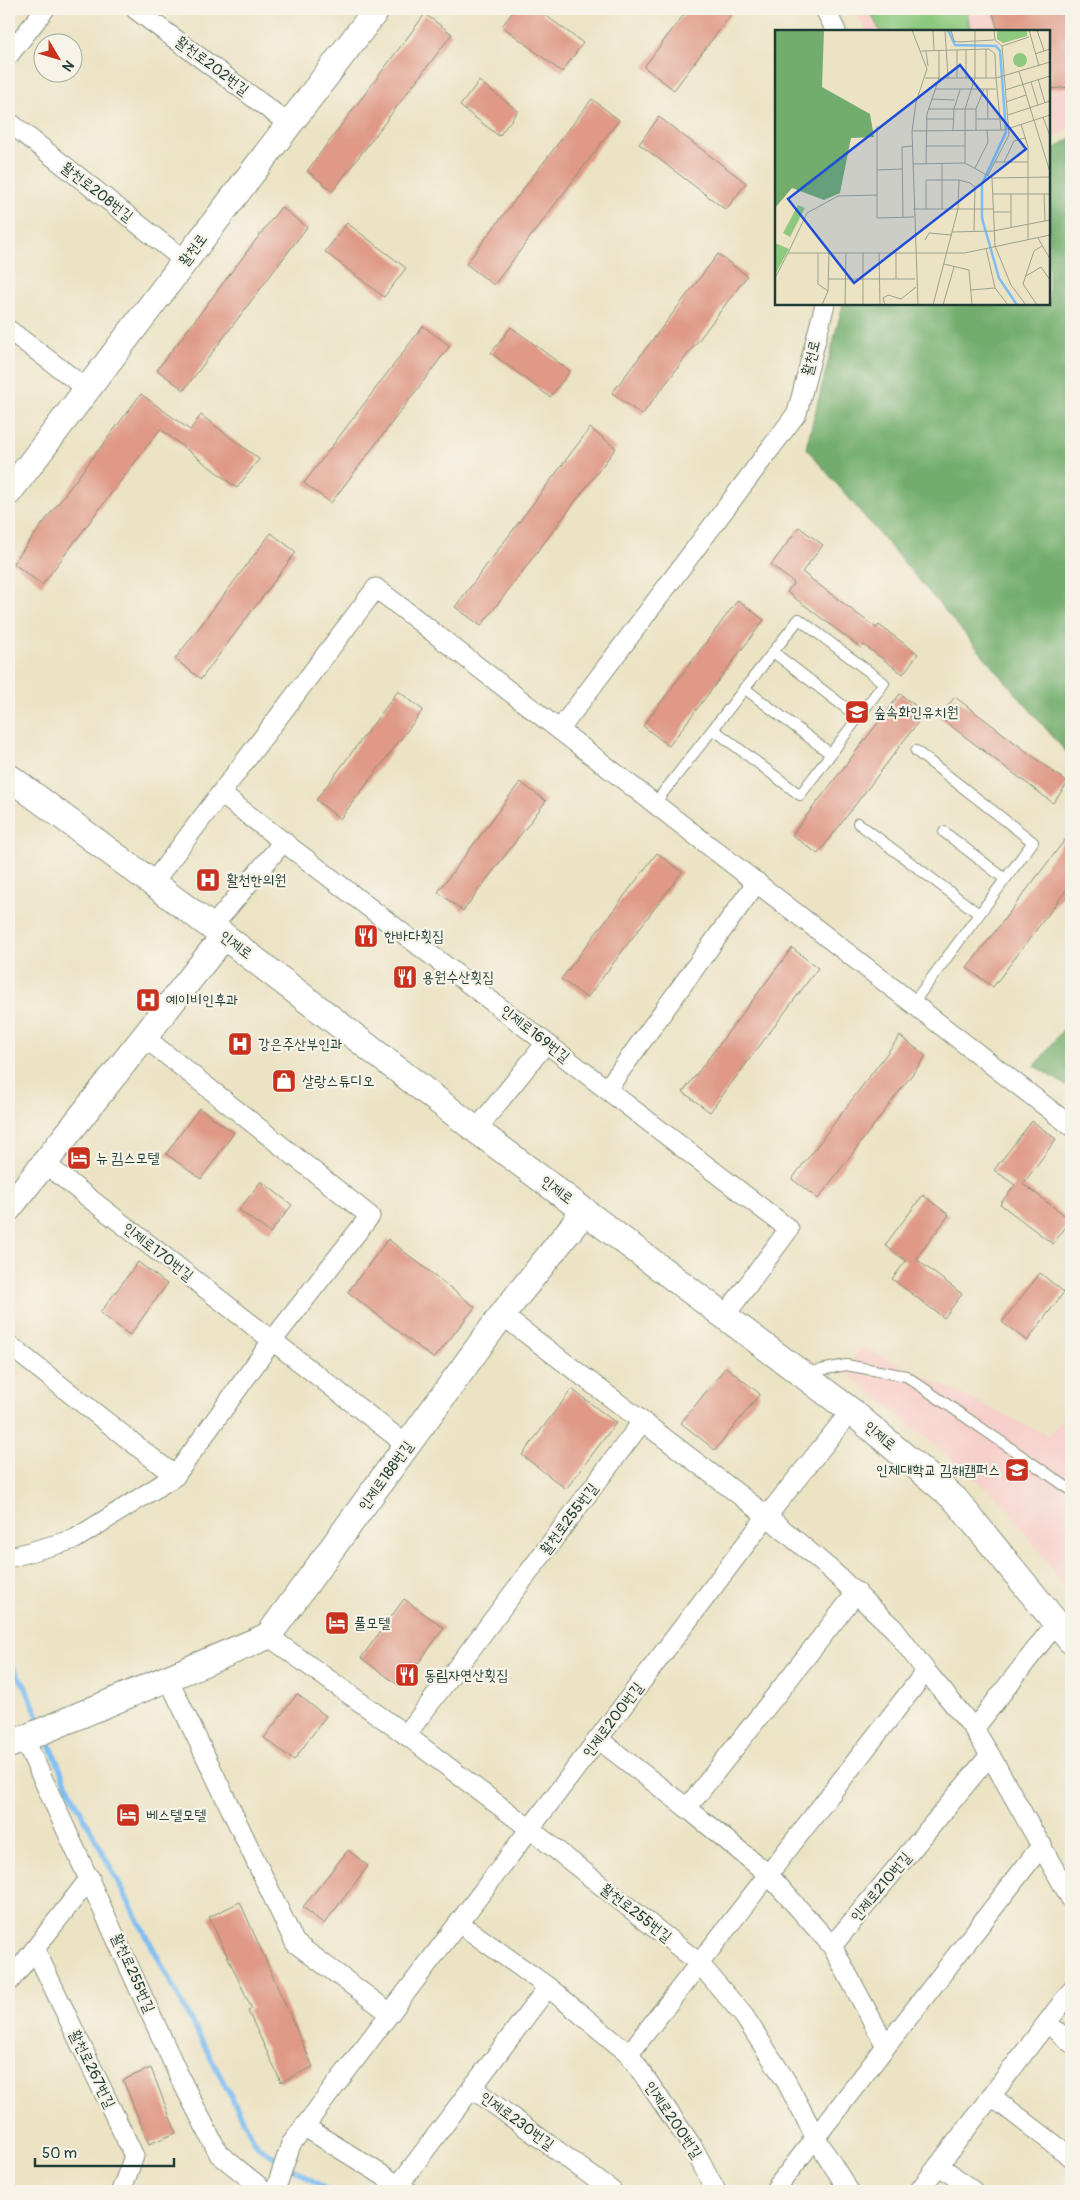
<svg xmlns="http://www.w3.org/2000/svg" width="1080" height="2200" font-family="Pangolin,'Poor Story',sans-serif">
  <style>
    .built { fill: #f7d0cb }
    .green { fill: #8dc97e; stroke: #568359 }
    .forest { fill: #72ad6d; stroke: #487550 }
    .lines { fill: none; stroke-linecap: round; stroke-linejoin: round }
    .stream { stroke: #7dbdf2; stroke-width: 5.5 }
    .building { fill: #df9986 }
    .lane-casing { stroke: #86907c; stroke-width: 12 }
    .street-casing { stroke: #86907c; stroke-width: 21 }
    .secondary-casing { stroke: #86907c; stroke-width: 28 }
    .lane { stroke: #fff; stroke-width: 10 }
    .street { stroke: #fff; stroke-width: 19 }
    .secondary { stroke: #fff; stroke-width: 26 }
    .labels { text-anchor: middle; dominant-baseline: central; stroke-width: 4.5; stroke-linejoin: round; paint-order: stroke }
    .street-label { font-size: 15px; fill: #1f3d34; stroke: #f7f3e8 }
    .poi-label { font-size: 15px; fill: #1f3d34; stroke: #f7f3e8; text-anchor: start }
    .inset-river { fill: none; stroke: #7dbdf2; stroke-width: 2.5 }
    .inset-road { fill: none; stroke: #9aa18b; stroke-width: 1 }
    .view { fill: #1d4ed8; fill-opacity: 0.15; stroke: #1d4ed8; stroke-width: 2.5 }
    .inset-edge { fill: none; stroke: #1f3d34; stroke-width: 2.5 }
  </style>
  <rect width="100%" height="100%" fill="#f7f3e8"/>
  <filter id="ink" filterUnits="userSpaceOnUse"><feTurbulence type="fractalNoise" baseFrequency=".02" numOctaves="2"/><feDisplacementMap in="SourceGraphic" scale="10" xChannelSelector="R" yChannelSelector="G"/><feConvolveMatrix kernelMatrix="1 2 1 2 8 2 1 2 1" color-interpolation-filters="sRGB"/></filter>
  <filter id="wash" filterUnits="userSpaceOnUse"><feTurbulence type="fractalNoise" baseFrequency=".0096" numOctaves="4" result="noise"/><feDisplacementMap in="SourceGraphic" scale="20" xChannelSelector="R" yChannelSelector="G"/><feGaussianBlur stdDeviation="1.12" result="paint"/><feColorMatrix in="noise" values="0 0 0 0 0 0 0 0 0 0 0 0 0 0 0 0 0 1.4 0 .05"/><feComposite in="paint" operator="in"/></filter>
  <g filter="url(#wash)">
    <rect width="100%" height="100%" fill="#ece3c5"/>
    <g class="built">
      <path d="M855 9H1071V128L1049 141V31H866Z"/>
      <path d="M862 1347 1049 1436 1071 1406V1596L1004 1503 845 1371Z"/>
    </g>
    <path class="green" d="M869 9H967L970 31H880Z"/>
    <g class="forest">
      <path d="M1071 138V758L806 448 843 304H1049V152Z"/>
      <path d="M1071 1019V1089L1035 1066Z"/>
    </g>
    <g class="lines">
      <g class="stream">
        <path d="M9 1661 26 1688 41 1724"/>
        <path d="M47 1737 66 1783 257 2146 329 2191"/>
      </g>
    </g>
    <g id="blocks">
      <g class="building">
        <path d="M515 9H537L583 43 562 72 502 26Z"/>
        <path d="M688 9H735L674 90 644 67Z"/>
        <path d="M992 9H1071V87L1049 89V31H998Z"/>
        <path d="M425 14 452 34 333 191 307 171Z"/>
        <path d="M479 81 518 111 499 136 460 106Z"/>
        <path d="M592 99 619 120 494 285 466 264Z"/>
        <path d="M659 117 746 183 726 210 639 144Z"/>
        <path d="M281 207 307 227 184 390 157 370Z"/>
        <path d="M347 223 406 268 384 297 325 252Z"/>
        <path d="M718 254 747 276 642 415 612 393Z"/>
        <path d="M423 326 450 346 331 503 304 483Z"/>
        <path d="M511 327 570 371 550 397 491 353Z"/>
        <path d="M141 394 190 430 201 415 259 459 237 488 160 429 42 585 13 563Z"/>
        <path d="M590 428 616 448 481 626 455 607Z"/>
        <path d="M799 527 823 545 802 572 876 628 879 625 918 654 903 674 864 645 861 648 787 592 794 583 771 565Z"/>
        <path d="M271 533 296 552 201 679 175 659Z"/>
        <path d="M738 600 764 620 669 746 643 726Z"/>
        <path d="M398 691 423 710 340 819 316 800Z"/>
        <path d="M900 694 925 713 818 854 792 835Z"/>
        <path d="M955 697 1068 783 1053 803 939 717Z"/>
        <path d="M520 782 546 801 463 911 438 892Z"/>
        <path d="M1071 832V884L993 987 967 968Z"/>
        <path d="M657 853 682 872 587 998 561 979Z"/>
        <path d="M792 948 818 968 710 1112 683 1092Z"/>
        <path d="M900 1036 926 1056 818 1199 792 1179Z"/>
        <path d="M199 1108 234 1133 201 1179 166 1154Z"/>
        <path d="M1032 1121 1056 1139 1023 1184 1071 1220 1053 1244 1000 1204 1015 1185 994 1170Z"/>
        <path d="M261 1181 292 1205 270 1233 239 1210Z"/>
        <path d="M923 1195 949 1215 916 1259 962 1294 944 1318 892 1279 906 1261 885 1245Z"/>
        <path d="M388 1239 475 1307 434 1359 348 1292Z"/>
        <path d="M138 1262 167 1284 130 1335 100 1313Z"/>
        <path d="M1040 1273 1064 1292 1027 1341 1002 1322Z"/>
        <path d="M726 1367 760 1394 715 1450 681 1423Z"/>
        <path d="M572 1389 616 1423 566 1489 522 1455Z"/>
        <path d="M404 1599 444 1628 401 1687 361 1658Z"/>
        <path d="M297 1694 326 1716 294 1760 264 1738Z"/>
        <path d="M348 1850 368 1866 324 1924 303 1907Z"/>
        <path d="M240 1902 313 2067 281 2082 248 2011 252 2009 209 1917Z"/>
        <path d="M151 2068 176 2133 149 2144 123 2080Z"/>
      </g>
    </g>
  </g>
  <g filter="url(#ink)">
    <use href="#blocks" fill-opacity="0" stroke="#86907c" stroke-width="1"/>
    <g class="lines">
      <defs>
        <g id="lane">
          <path d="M773 652 859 718"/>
          <path d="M744 688 831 754"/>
          <path d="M655 803 799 619 884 683 800 795 713 729"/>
          <path d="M858 823 979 914"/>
          <path d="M944 832 1005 879"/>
          <path d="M913 1003 1033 842 916 751"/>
          <path d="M806 1373 846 1365 906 1376 1071 1490"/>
        </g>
        <g id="street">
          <path d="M135 9 289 124"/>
          <path d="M825 9 836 31"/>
          <path d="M9 55 45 9"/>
          <path d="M9 122 185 261"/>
          <path d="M9 330 87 389"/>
          <path d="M560 729 797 413 825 304"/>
          <path d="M221 794 789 1229 724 1317"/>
          <path d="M152 884 376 588 1071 1126"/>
          <path d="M212 927 284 841"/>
          <path d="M607 1089 757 882"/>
          <path d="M476 1130 546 1043"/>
          <path d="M44 1163 408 1446"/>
          <path d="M502 1315 767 1516 831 1570 894 1629 926 1671 974 1729 990 1755 1071 1899"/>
          <path d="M9 1345 175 1476"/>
          <path d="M9 1555 12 1557 75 1539 175 1476 272 1341 370 1216 144 1037"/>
          <path d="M268 1636 406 1735 530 1829 699 1963 744 2016 786 2081 816 2138 849 2191"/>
          <path d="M168 1678 295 1943 390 2013"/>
          <path d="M974 1729 1057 1622"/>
          <path d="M406 1735 642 1422"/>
          <path d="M24 1738 181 2080 219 2154 265 2191"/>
          <path d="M598 1739 687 1808 768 1874 832 1946 886 2046"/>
          <path d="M687 1808 857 1592"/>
          <path d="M459 1923 548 1987 629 2054 694 2149 716 2191"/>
          <path d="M832 1946 990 1755"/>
          <path d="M35 1949 134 2156 121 2191"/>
          <path d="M9 1982 90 1878"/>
          <path d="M1047 2023 1071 2043"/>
          <path d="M629 2054 926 1671"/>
          <path d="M472 2088 612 2191"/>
          <path d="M991 2096 1071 2157"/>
          <path d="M305 2127 408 2191"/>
          <path d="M939 2165 973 2191"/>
          <path d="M398 2186 548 1987"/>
          <path d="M275 2191 291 2144 767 1516 851 1411"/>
          <path d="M774 2191 1042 1845"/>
          <path d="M919 2191 1071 1991"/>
        </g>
        <g id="secondary">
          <path d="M9 492 377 9"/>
          <path d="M9 777 224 936 476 1130 851 1411 955 1499 1071 1641"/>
          <path d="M9 1208 224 936"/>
          <path d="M9 1745 268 1636 502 1315 585 1211"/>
        </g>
      </defs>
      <use href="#lane" class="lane-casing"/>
      <use href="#street" class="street-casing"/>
      <use href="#secondary" class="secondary-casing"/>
      <use href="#lane" class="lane"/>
      <use href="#street" class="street"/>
      <use href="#secondary" class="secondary"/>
    </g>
  </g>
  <defs>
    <symbol id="school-square" viewBox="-11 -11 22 22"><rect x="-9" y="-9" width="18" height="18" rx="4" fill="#c8321e" stroke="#f7f3e8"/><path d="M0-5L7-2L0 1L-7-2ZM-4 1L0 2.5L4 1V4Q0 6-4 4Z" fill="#fff"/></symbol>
    <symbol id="hospital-square" viewBox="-11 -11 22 22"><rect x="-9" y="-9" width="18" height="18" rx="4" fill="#c8321e" stroke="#f7f3e8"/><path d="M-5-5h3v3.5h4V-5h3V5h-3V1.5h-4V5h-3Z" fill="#fff"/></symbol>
    <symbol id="restaurant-square" viewBox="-11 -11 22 22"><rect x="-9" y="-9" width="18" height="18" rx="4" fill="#c8321e" stroke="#f7f3e8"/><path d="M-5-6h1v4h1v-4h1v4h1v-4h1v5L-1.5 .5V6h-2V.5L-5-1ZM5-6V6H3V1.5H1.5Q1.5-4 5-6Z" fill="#fff"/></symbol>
    <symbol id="shop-square" viewBox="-11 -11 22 22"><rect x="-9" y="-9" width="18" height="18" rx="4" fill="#c8321e" stroke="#f7f3e8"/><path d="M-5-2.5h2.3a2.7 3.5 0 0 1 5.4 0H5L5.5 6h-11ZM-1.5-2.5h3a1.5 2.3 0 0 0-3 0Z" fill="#fff"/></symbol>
    <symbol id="hotel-square" viewBox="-11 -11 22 22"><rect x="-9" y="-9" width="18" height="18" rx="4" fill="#c8321e" stroke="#f7f3e8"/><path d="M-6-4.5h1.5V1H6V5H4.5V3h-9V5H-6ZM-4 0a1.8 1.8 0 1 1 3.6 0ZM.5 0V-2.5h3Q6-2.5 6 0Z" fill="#fff"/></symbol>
    <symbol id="university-square" viewBox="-11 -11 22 22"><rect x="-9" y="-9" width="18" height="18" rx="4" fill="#c8321e" stroke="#f7f3e8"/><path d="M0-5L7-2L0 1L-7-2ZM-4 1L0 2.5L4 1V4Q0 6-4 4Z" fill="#fff"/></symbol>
  </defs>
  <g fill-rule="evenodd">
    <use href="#school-square" x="843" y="698" width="28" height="28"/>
    <use href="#hospital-square" x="194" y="866" width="28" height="28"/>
    <use href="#restaurant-square" x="352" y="922" width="28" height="28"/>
    <use href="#restaurant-square" x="391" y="963" width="28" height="28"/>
    <use href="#hospital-square" x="134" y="986" width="28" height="28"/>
    <use href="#hospital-square" x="226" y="1030" width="28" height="28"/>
    <use href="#shop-square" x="270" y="1067" width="28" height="28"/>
    <use href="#hotel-square" x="65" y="1144" width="28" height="28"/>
    <use href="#university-square" x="1003" y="1456" width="28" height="28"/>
    <use href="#hotel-square" x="323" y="1609" width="28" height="28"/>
    <use href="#restaurant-square" x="393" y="1661" width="28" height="28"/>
    <use href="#hotel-square" x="114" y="1801" width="28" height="28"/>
  </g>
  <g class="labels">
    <g class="street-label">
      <text transform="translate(212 66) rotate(37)">활천로202번길</text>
      <text transform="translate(97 192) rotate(38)">활천로208번길</text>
      <text transform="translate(193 250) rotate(-53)">활천로</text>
      <text transform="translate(811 358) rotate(-76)">활천로</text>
      <text transform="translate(236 945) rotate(37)">인제로</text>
      <text transform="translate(535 1034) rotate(38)">인제로169번길</text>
      <text transform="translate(557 1190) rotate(37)">인제로</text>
      <text transform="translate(158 1252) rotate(38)">인제로170번길</text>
      <text transform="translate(880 1436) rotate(40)">인제로</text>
      <text transform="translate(386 1476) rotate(-54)">인제로188번길</text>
      <text transform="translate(569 1519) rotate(-53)">활천로255번길</text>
      <text transform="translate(613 1720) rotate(-53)">인제로200번길</text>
      <text transform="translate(881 1887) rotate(-50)">인제로210번길</text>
      <text transform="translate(636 1913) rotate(38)">활천로255번길</text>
      <text transform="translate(133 1973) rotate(66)">활천로255번길</text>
      <text transform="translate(92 2069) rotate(64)">활천로267번길</text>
      <text transform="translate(673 2120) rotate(56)">인제로200번길</text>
      <text transform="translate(517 2121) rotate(36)">인제로230번길</text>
    </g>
    <g class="poi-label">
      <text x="874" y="712">숲속화인유치원</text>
      <text x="226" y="880">활천한의원</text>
      <text x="384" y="936">한바다횟집</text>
      <text x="422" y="977">용원수산횟집</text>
      <text x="166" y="1000">예이비인후과</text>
      <text x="258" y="1044">강은주산부인과</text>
      <text x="302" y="1081">살랑스튜디오</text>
      <text x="96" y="1158">뉴 킴스모텔</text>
      <text x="1000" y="1470" text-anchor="end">인제대학교 김해캠퍼스</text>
      <text x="354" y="1623">풀모텔</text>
      <text x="424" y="1675">동림자연산횟집</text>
      <text x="146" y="1815">베스텔모텔</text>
    </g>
  </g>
  <g transform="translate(775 30)">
    <rect width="275" height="275" fill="#ece3c5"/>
    <path d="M222 0H252V6L228 13 222 9ZM238 30a7 7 0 1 1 14 0a7 7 0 1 1-14 0ZM23 175 30 178 15 207 8 203ZM0 213 14 219 0 245Z" fill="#8dc97e"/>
    <path d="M0 0H49L47 57 95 84 99 107 76 108 65 163 49 170 17 158 0 178Z" fill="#72ad6d"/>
    <path class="inset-river" d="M173 0 180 15 221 16 225 21 231 102 207 154V188L224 248 242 275"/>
    <path class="inset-road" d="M137 0 152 39 141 72 137 101 143 275M158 0 159 21M170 0 173 48M176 0 179 11 183 12 219 10M254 0 264 36M262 0 269 21M227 16 254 7M211 19V48M182 20V48M191 20V48M146 21 214 19 220 24 221 48H150M151 21 153 36M260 24 275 19M244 42 275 142M263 49 270 73M256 52 263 75M160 59H221M212 59 213 89M230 60 275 46M156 69 180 70M231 72 251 65M153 79H201M233 85 275 71M268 87 275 106M151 89H178M201 89H225M246 94 253 117V210M102 96V188L139 187M201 100V79L209 59M226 100 221 48 275 32M137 101 229 100 275 85M178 101 179 79 185 60M151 116H190M220 132H253M229 132 239 111 250 108M167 133V179M190 133 217 148 220 216 236 255 251 275M190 133V79L200 48V0M138 134 190 133M151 134 152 84 164 48V21M200 138 213 112 212 100M102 140 127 139M213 145 234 105 227 16 220 10 219 0M217 148 275 147M218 164H275M269 164 270 191M138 179H218M151 179V150H184L195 153 200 157 199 201M218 182H236M128 188 127 117 138 116M236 198V164M177 202 218 201 275 190M263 208 275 229M150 210 154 203 177 205M211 218 220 258 233 275M121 222V249M43 223V254L53 261M54 223H13L32 183 63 166 102 165M104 223 105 275M169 234 194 240 197 275M251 246 266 237 275 250M0 248 13 223M54 249H140M196 260 220 258M47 275 53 261 54 223H190L275 205M70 275 71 223M88 275V223M110 275 108 268 113 265 126 269 141 257M158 275 183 179 184 150M168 275 179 237M262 275 248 254 259 221 267 216"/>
    <path class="view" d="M185 35 251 119 79 253 13 169Z"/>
    <rect width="275" height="275" class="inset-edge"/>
  </g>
  <rect width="1080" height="2200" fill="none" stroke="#f7f3e8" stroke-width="30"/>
  <g transform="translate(58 58) rotate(128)"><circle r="24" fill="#f7f3e8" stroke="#a1aaa0"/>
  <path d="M0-4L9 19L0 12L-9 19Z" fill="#c8321e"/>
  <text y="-8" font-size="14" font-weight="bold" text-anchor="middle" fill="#1f3d34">N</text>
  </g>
  <path d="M35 2158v8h139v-8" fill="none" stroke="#1f3d34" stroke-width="2.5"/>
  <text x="42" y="2158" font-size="15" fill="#1f3d34" stroke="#f7f3e8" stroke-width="4" paint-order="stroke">50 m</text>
</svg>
